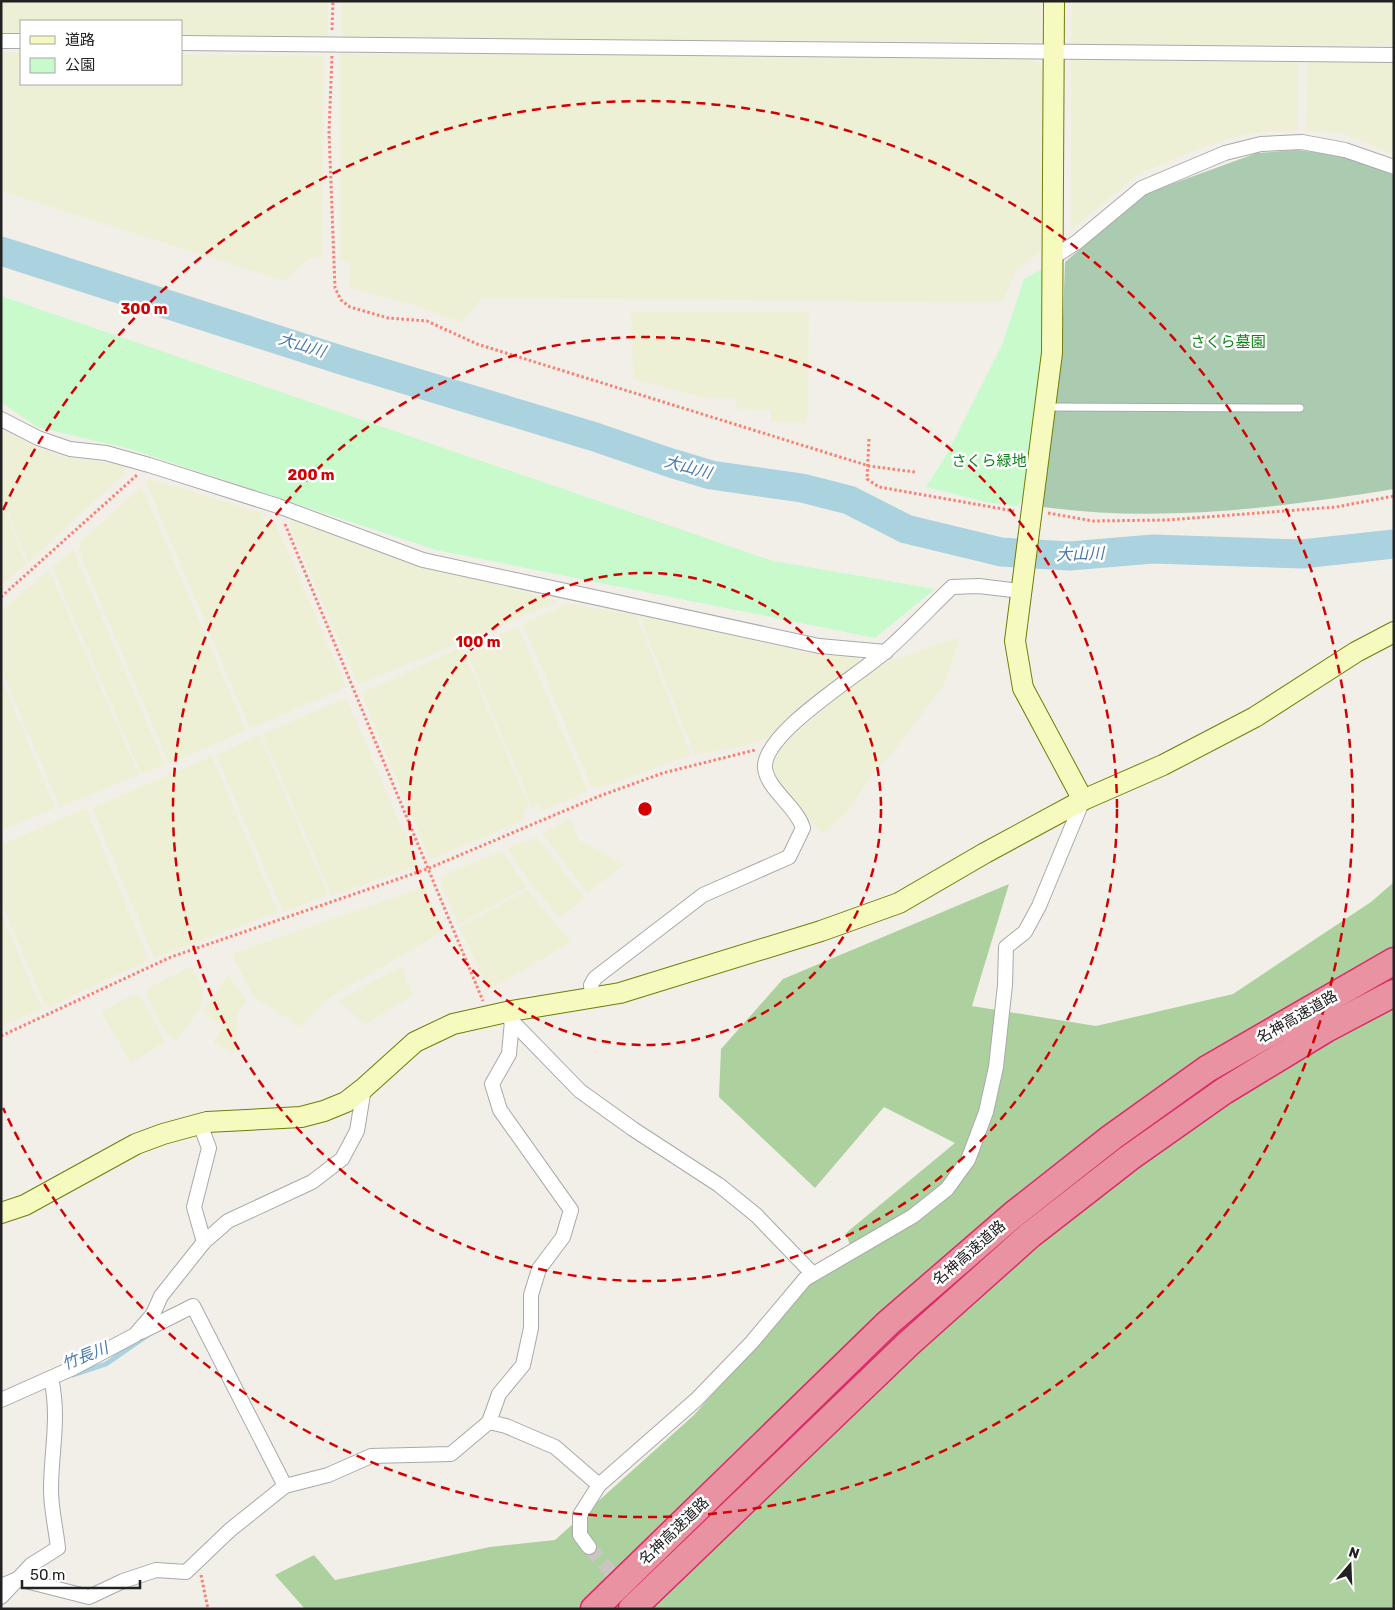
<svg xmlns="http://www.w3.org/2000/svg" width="1395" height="1610" font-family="Rubik,'Noto Sans JP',sans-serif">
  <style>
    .farmland { fill: #eef0d5 }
    .forest { fill: #add19e }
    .cemetery { fill: #aacbaf }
    .park { fill: #c8facc }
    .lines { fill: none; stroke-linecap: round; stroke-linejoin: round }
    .stream { stroke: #aad3df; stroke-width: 5 }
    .river { stroke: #aad3df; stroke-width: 29 }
    .street-tunnel { stroke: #c8c6c1; stroke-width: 14; stroke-dasharray: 14 7; stroke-linecap: butt }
    .lane-casing { stroke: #a9a9a9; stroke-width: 9 }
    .street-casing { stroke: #a9a9a9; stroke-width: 16 }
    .secondary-casing { stroke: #707d05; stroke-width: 22 }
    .highway-casing { stroke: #dc2a67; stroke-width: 29 }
    .path { stroke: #fa8072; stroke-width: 3; stroke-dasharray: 2.5 2.5; stroke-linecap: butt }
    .lane { stroke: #fff; stroke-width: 7 }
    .street { stroke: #fff; stroke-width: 14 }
    .secondary { stroke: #f7fabf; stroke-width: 20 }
    .highway { stroke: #e892a2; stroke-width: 26 }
    .ring { fill: none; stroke: #d40000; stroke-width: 2.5; stroke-dasharray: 9 6 }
    .labels { text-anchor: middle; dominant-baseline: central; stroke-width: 5; stroke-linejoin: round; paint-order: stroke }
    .park-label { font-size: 15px; fill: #0c8416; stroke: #fff }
    .street-label { font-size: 15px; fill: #222; stroke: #fff }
    .water-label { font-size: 16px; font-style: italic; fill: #4a7aab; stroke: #fff }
    .centre { fill: #d40000; stroke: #fff; stroke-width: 2.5 }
    .ring-label { font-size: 15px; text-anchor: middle; font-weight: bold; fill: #d40000; stroke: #fff; stroke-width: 5; stroke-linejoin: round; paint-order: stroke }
  </style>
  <rect width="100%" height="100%" fill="#f2efe9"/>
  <g class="farmland">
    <path d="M1 1H328V36L318 39 181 37V21H21V34H1Z"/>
    <path d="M342 1H1041V42L342 38Z"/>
    <path d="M1072 1H1394V46L1071 44Z"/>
    <path d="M1 52H21V84H181V54L324 56 322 258 311 257 284 281 1 191Z"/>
    <path d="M340 53 1030 57 1043 67 1041 252 1016 270 1002 302 482 298 461 323 417 306 349 288 350 264 340 259Z"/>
    <path d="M1071 60 1298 61V130L1250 133 1206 146 1140 173 1071 230Z"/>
    <path d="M1308 62H1394V154L1342 133 1306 131Z"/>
    <path d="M631 312H809L808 412 804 423 771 422V410L737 409 736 398H704L633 379Z"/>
    <path d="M1 430 30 444 63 457 123 465 125 473 28 563 1 496Z"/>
    <path d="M150 479 263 513 264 521 276 524 346 687 250 729 146 482Z"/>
    <path d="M142 487 246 730 169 764 78 550 81 546 80 542Z"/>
    <path d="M1 500 26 564 1 586Z"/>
    <path d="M290 520 414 563 559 601 358 685 290 526Z"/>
    <path d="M73 549 165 765 141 774 52 567Z"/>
    <path d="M49 570 139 775 60 807 1 669V611Z"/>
    <path d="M565 603 636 615 691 755 600 788 591 787 523 624 559 608Z"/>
    <path d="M639 615 824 656H861L859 662 815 695 777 734 744 746 695 755Z"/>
    <path d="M518 627 588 791 541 811 539 805 532 807 465 648Z"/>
    <path d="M960 637 945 683 897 747 871 776 847 813 822 834 771 776 770 764 781 748 833 699 889 661Z"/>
    <path d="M462 647 529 807 523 812 524 820 430 860 361 693Z"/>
    <path d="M1 677 55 808 1 831Z"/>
    <path d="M346 698 418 865 332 896 262 734Z"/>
    <path d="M259 735 328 895 283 912 216 755Z"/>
    <path d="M212 756 278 912 154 958 92 808Z"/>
    <path d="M86 808 149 960 46 1008 1 902V845Z"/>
    <path d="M570 819 579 840 625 864 587 893 542 833Z"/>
    <path d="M537 837 585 898 560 918 532 886 507 848Z"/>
    <path d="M502 851 527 887 458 925 442 884 443 875Z"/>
    <path d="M425 887 442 932 329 998 301 1027 253 996 231 954Z"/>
    <path d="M528 890 571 942 489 990 459 927Z"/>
    <path d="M1 912 42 1009 1 1026Z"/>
    <path d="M192 966 204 989 201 1008 175 1042 163 1028 146 994 149 987Z"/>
    <path d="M402 966 413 995 365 1025 339 1000Z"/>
    <path d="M228 975 247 1000 238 1014 234 1054 213 1043 223 1026 202 1012Z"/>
    <path d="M134 994 142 999 165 1042 131 1063 101 1012Z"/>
  </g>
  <path class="forest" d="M1394 882V1609H305L275 1575 314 1555 335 1580 490 1547 555 1540 694 1415 812 1282 854 1258 846 1233 955 1143 884 1107 815 1188 719 1097 721 1049 783 979 1009 884 972 1006 1096 1026 1233 994 1371 902Z"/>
  <path class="cemetery" d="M1297 150 1338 155 1394 175V489C1278 508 1160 523 1043 507L1062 347 1065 262 1147 193 1257 153Z"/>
  <g class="park">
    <path d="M1042 269 1043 353 1024 498 1017 506 985 502 926 487 946 456 1002 345 1024 279Z"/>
    <path d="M1 296 773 561 935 589 875 638 436 550 130 449 37 427 1 402Z"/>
  </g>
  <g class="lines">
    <path class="stream" d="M73 1375 106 1364 148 1335"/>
    <path class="river" d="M1 251 344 361 595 437 671 463 711 475 802 488 849 500 906 529 1001 552 1070 556 1153 549 1302 554 1394 544"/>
    <path class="street-tunnel" d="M589 1547 623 1586"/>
    <defs>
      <path id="lane" d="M1047 407 1300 408"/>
      <g id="street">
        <path d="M1 41H21"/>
        <path d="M181 43 1394 55"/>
        <path d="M1052 258 1077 242 1142 188 1225 153 1261 144 1302 142 1345 150 1394 167"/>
        <path d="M1 419 38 438 70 449 106 453 149 465 278 506 423 560 819 646 886 652"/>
        <path d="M592 997 591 985 595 978 703 895 789 857 803 828C797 807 767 789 765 768 762 733 862 673 886 651 909 631 930 608 952 587L979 586 1020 591"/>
        <path d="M508 1017 580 1091 633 1129 719 1185 756 1215 812 1273"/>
        <path d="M200 1124 209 1148 194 1207 204 1242"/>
        <path d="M141 1332 193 1306 285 1486"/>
        <path d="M1 1400 73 1368 135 1335 153 1314 161 1296 204 1242 228 1221 312 1182 342 1159 357 1131 364 1088"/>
        <path d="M489 1422 506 1426 555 1447 599 1485"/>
        <path d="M589 1547 580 1535V1515L599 1485 697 1399 752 1342 805 1279 913 1216 947 1189 968 1160 986 1112 996 1067 1005 985 1006 947 1025 932 1039 906 1083 800"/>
        <path d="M1 1586 18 1579 89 1597 123 1581 156 1570 186 1572 230 1530 285 1486 328 1475 371 1456 451 1454 489 1422 499 1394 523 1365 531 1328V1295L539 1269 563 1237 571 1210 500 1110 492 1084 509 1054 512 1021"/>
        <path d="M1 1597 31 1565 58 1548C56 1529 51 1509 51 1490 51 1450 60 1418 51 1378"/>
      </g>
      <g id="secondary">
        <path d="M1054 1 1052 353 1015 641 1023 688 1083 800"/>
        <path d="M1 1213 25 1205 136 1144 163 1134 207 1122 301 1117 324 1111 346 1102 364 1088 415 1042 453 1024 511 1011 620 993 821 931 899 903 985 853 1083 800 1163 765 1255 717 1356 652 1394 632"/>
      </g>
      <g id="highway">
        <path d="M594 1609 888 1323 1013 1215 1112 1137 1207 1069 1394 961"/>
        <path d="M632 1609 908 1344 1030 1235 1129 1158 1224 1091 1326 1029 1394 993"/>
      </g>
    </defs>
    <use href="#lane" class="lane-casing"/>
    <use href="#street" class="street-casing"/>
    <use href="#secondary" class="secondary-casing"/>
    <use href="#highway" class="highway-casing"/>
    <g class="path">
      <path d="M332 30 333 1"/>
      <path d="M332 56 329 132 335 288 341 300 350 307 388 318 427 321 477 344 869 466 915 472"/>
      <path d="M869 439 867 479 879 487 1014 511"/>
      <path d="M1048 513 1093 521 1167 520 1336 507 1394 496"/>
      <path d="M285 524 483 1001"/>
      <path d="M1 597 137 475"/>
      <path d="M1 1036 171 957 427 869 597 797 663 773 755 750"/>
      <path d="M201 1575 208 1609"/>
    </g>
    <use href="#lane" class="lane"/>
    <use href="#street" class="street"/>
    <use href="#secondary" class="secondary"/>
    <use href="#highway" class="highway"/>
  </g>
  <g class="ring">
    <circle cx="645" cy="809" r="236"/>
    <circle cx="645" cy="809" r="472"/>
    <path d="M3 510A708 708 0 1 1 3 1108"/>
  </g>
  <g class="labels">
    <g class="park-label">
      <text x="1228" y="342">さくら墓園</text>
      <text x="989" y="461">さくら緑地</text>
    </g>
    <g class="street-label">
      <text transform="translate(1297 1017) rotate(-30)">名神高速道路</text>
      <text transform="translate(969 1253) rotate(-41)">名神高速道路</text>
      <text transform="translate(674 1531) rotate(-44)">名神高速道路</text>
    </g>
    <g class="water-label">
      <text transform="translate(302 345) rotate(17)">大山川</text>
      <text transform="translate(688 467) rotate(15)">大山川</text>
      <text transform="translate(1080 554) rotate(-2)">大山川</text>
      <text transform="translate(85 1356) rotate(-22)">竹長川</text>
    </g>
  </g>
  <circle cx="645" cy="809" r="8" class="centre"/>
  <g class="ring-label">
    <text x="144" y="314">300 m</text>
    <text x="311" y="480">200 m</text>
    <text x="478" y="647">100 m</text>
  </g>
  <rect width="1395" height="1610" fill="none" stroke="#222222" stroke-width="5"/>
  <rect x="20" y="20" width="162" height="65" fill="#ffffff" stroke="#a7a7a7"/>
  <rect x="30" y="36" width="25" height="8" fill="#f7fabf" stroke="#a7a7a7"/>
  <text x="65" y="45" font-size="15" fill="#222222">道路</text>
  <rect x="30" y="58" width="25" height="15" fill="#c8facc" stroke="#a7a7a7"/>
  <text x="65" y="70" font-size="15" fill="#222222">公園</text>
  <g transform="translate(1350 1565) rotate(19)" stroke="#ffffff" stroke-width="4" paint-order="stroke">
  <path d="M0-4L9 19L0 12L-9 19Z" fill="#222222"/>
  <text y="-8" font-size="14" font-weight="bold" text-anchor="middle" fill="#222222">N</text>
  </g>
  <path d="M22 1580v8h118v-8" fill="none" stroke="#222222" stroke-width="2.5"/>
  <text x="30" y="1580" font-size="15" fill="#222222" stroke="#ffffff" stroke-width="4" paint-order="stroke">50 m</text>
</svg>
